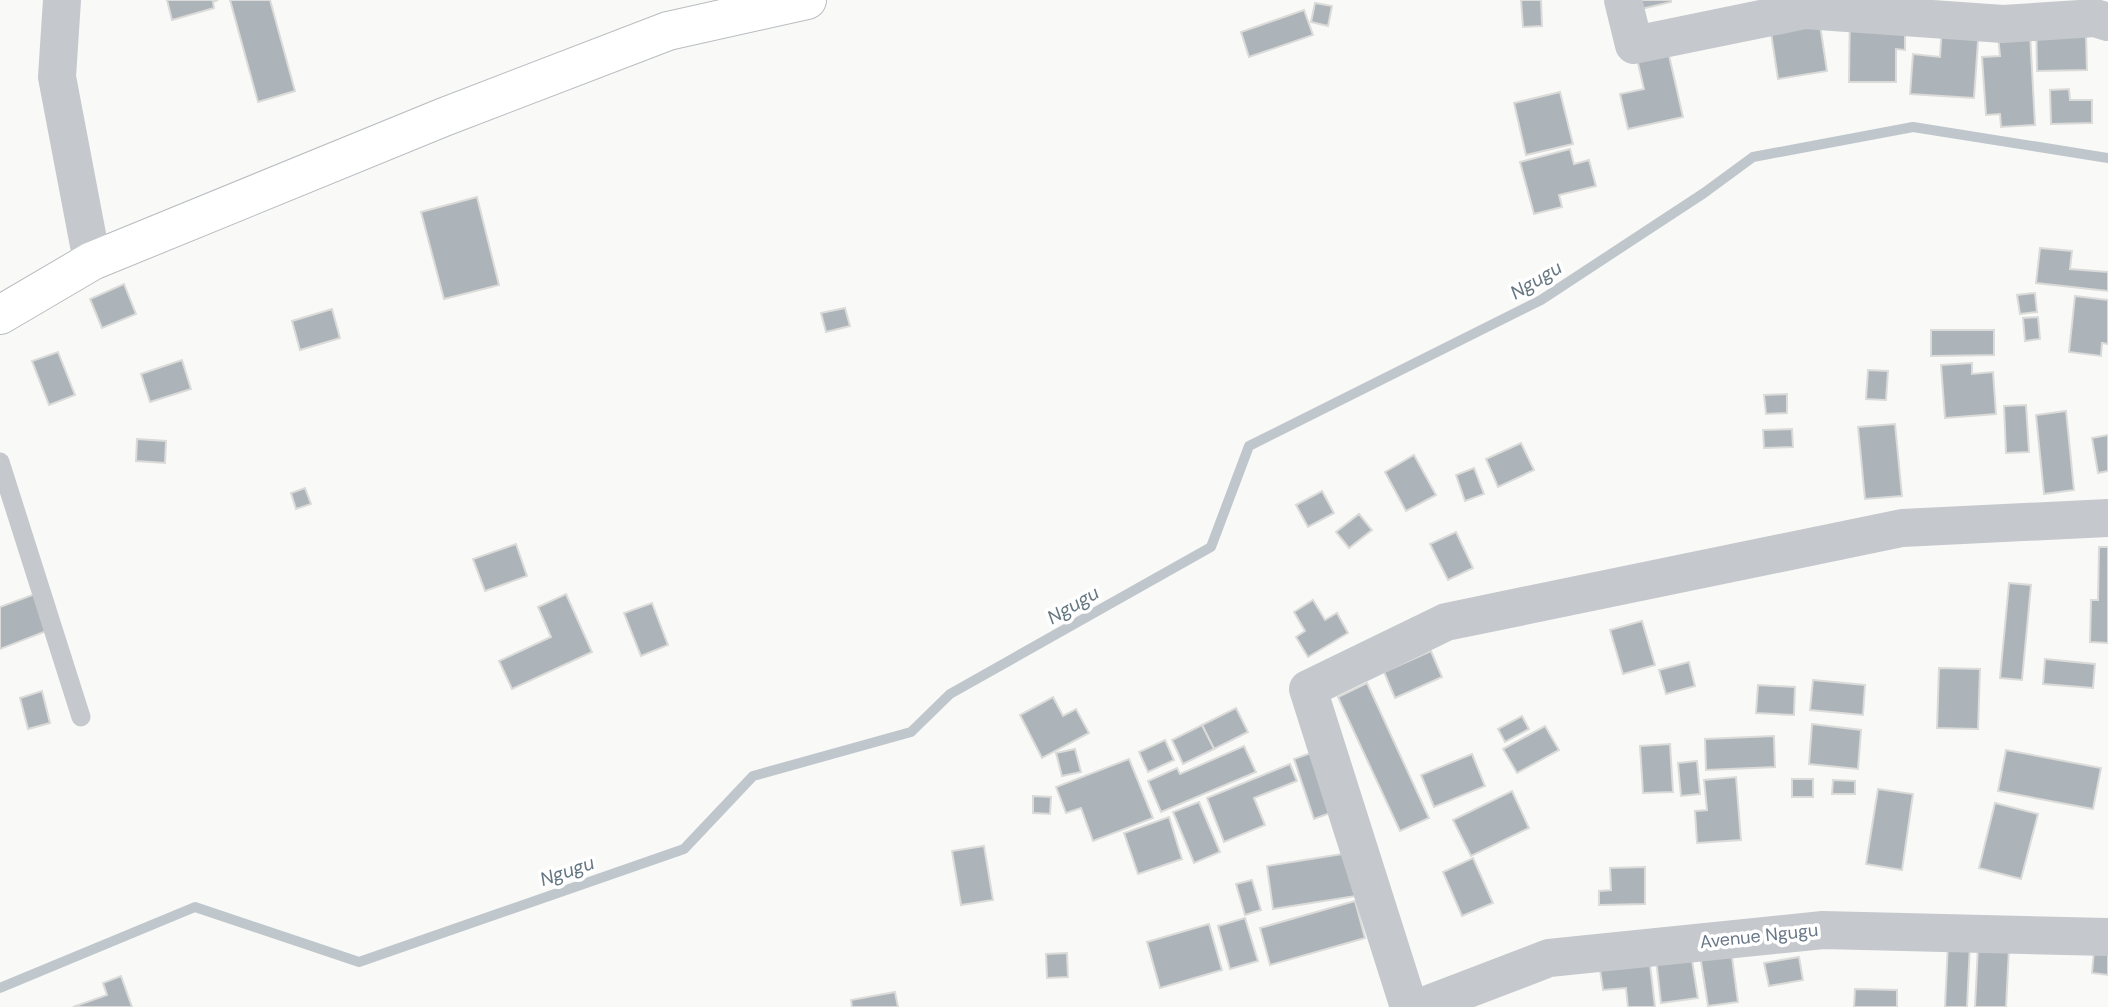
<svg xmlns="http://www.w3.org/2000/svg" width="2108" height="1007" font-family="'DM Sans',sans-serif">
  <style>
    .lines { fill: none; stroke-linecap: round; stroke-linejoin: round }
    .stream { stroke: #bfc7cd; stroke-width: 10 }
    .building { fill: #acb3b9; stroke: #dbdbd9; stroke-width: 2 }
    .primary-casing { stroke: #b8bcc0; stroke-width: 40 }
    .lane { stroke: #c5c8cc; stroke-width: 19 }
    .street { stroke: #c5c8cc; stroke-width: 38 }
    .primary { stroke: #fff; stroke-width: 38 }
    .labels { text-anchor: middle; dominant-baseline: central; stroke-width: 7; stroke-linejoin: round; paint-order: stroke }
    .street-label { font-size: 18px; fill: #697787; stroke: #fff }
    .water-label { font-size: 19px; font-style: italic; fill: #657782; stroke: #fff }
  </style>
  <rect width="100%" height="100%" fill="#f9f9f7"/>
  <g class="lines">
    <path class="stream" d="M0 988 195 907 359 962 684 849 753 776 911 732 950 694 1211 547 1249 446 1541 300 1704 193 1753 157 1913 127 2108 158"/>
  </g>
  <g class="building">
    <path d="M167 0H218L213 2 214 8 172 20Z"/>
    <path d="M230 0H270L295 91 258 102Z"/>
    <path d="M1521 0H1541L1542 26 1523 27Z"/>
    <path d="M1638 0H1671V2L1641 9Z"/>
    <path d="M2085 2 2087 70 2037 71 2036 12Z"/>
    <path d="M1315 3 1332 6 1328 26 1311 22Z"/>
    <path d="M1850 6H1905V50L1896 49V82H1849Z"/>
    <path d="M1304 10 1313 35 1249 57 1241 32Z"/>
    <path d="M1820 25 1827 71 1778 79 1771 33Z"/>
    <path d="M1942 25 1979 27 1974 98 1910 94 1913 54 1940 57Z"/>
    <path d="M2030 33 2035 125 2001 127 2000 114 1986 115 1982 57 2000 56 1998 35Z"/>
    <path d="M1668 51 1683 117 1628 129 1620 94 1644 89 1637 59Z"/>
    <path d="M2069 89 2070 100H2092V123L2051 124 2050 90Z"/>
    <path d="M1560 92 1573 144 1526 155 1514 103Z"/>
    <path d="M1570 149 1574 164 1589 160 1596 186 1559 195 1562 207 1534 214 1520 162Z"/>
    <path d="M477 197 499 285 444 299 421 212Z"/>
    <path d="M2040 248 2072 251 2070 269 2108 272V291L2036 283Z"/>
    <path d="M124 284 136 314 102 328 90 299Z"/>
    <path d="M2035 293 2037 312 2020 314 2017 295Z"/>
    <path d="M2075 296 2108 300V344L2102 343 2101 356 2069 352Z"/>
    <path d="M845 308 850 326 826 332 821 313Z"/>
    <path d="M332 309 340 338 300 350 292 321Z"/>
    <path d="M2038 317 2040 339 2025 341 2023 318Z"/>
    <path d="M1931 330H1994V355L1931 356Z"/>
    <path d="M58 352 75 395 49 405 32 361Z"/>
    <path d="M182 360 191 389 150 402 141 374Z"/>
    <path d="M1972 363V374L1993 372 1996 414 1945 418 1941 365Z"/>
    <path d="M1868 370 1888 371 1886 400 1866 399Z"/>
    <path d="M1787 394V413L1766 414 1764 395Z"/>
    <path d="M2026 405 2029 452 2006 453 2004 406Z"/>
    <path d="M2066 411 2074 490 2044 494 2036 415Z"/>
    <path d="M1895 424 1902 496 1865 499 1858 427Z"/>
    <path d="M1792 429 1793 447 1764 448 1763 430Z"/>
    <path d="M2108 435V471L2098 473 2092 438Z"/>
    <path d="M137 439 166 441 165 463 136 461Z"/>
    <path d="M1521 443 1534 470 1498 487 1486 459Z"/>
    <path d="M1414 455 1436 495 1406 511 1385 472Z"/>
    <path d="M1474 468 1484 494 1465 501 1456 475Z"/>
    <path d="M305 488 311 504 296 509 291 493Z"/>
    <path d="M1322 491 1334 513 1308 527 1296 505Z"/>
    <path d="M1359 514 1372 530 1349 548 1336 532Z"/>
    <path d="M1456 532 1473 568 1448 580 1430 544Z"/>
    <path d="M516 544 527 576 485 591 473 559Z"/>
    <path d="M2099 547H2108V643L2090 642 2091 600H2098Z"/>
    <path d="M2009 583 2031 585 2022 680 2000 678Z"/>
    <path d="M35 594 49 630 0 649V607Z"/>
    <path d="M566 594 592 652 512 689 499 661 551 637 538 607Z"/>
    <path d="M1313 600 1325 620 1337 613 1348 633 1308 657 1296 637 1305 631 1294 612Z"/>
    <path d="M652 603 668 645 641 656 624 613Z"/>
    <path d="M1642 621 1655 665 1623 674 1610 630Z"/>
    <path d="M1431 651 1442 677 1395 698 1384 672Z"/>
    <path d="M2045 659 2095 664 2093 688 2043 684Z"/>
    <path d="M1689 662 1695 686 1666 694 1659 670Z"/>
    <path d="M1939 668 1980 669 1978 729 1937 728Z"/>
    <path d="M1813 680 1865 685 1863 715 1810 710Z"/>
    <path d="M1367 683 1429 818 1400 831 1338 697Z"/>
    <path d="M1758 685 1795 687 1794 715 1756 713Z"/>
    <path d="M42 691 50 723 28 729 20 698Z"/>
    <path d="M1053 697 1063 716 1076 709 1089 733 1042 758 1020 715Z"/>
    <path d="M1236 708 1248 732 1214 749 1202 725Z"/>
    <path d="M1522 716 1529 729 1505 742 1498 729Z"/>
    <path d="M1812 724 1861 730 1858 769 1809 764Z"/>
    <path d="M1202 725 1214 749 1183 764 1172 740Z"/>
    <path d="M1545 726 1559 750 1517 773 1503 749Z"/>
    <path d="M1774 736 1775 767 1706 770 1705 739Z"/>
    <path d="M1165 740 1174 760 1148 772 1139 752Z"/>
    <path d="M1670 744 1673 792 1643 793 1640 746Z"/>
    <path d="M1244 746 1256 772 1161 812 1148 781 1177 768 1180 774Z"/>
    <path d="M1075 749 1081 772 1062 776 1056 753Z"/>
    <path d="M1322 749 1341 809 1314 819 1294 759Z"/>
    <path d="M2006 750 2101 768 2093 809 1998 791Z"/>
    <path d="M1472 754 1485 786 1434 807 1421 775Z"/>
    <path d="M1129 759 1153 818 1093 841 1081 808 1066 813 1056 787Z"/>
    <path d="M1697 761 1700 794 1681 796 1678 763Z"/>
    <path d="M1290 764 1297 781 1254 798 1265 825 1224 842 1207 798Z"/>
    <path d="M1736 777 1741 840 1697 843 1695 811 1707 810 1704 780Z"/>
    <rect x="1792" y="779" width="21" height="18"/>
    <path d="M1833 780 1855 781V794H1832Z"/>
    <path d="M1878 789 1913 794 1902 870 1866 864Z"/>
    <path d="M1512 791 1529 828 1471 856 1453 820Z"/>
    <path d="M1033 796 1051 797 1050 814 1033 813Z"/>
    <path d="M1199 802 1220 852 1194 863 1173 812Z"/>
    <path d="M1995 803 2038 814 2021 879 1979 868Z"/>
    <path d="M1169 817 1182 859 1138 874 1124 833Z"/>
    <path d="M984 846 993 900 961 905 952 851Z"/>
    <path d="M1355 852 1362 895 1273 909 1267 866Z"/>
    <path d="M1473 858 1493 903 1462 916 1443 872Z"/>
    <path d="M1645 867V904L1599 905V891L1611 890 1610 868Z"/>
    <path d="M1252 880 1261 910 1245 915 1236 884Z"/>
    <path d="M1355 901 1365 938 1270 965 1260 928Z"/>
    <path d="M1245 918 1258 961 1230 969 1218 926Z"/>
    <path d="M1209 924 1222 970 1160 988 1147 942Z"/>
    <path d="M2095 940 2108 942V975L2092 973Z"/>
    <path d="M1948 943 1970 944 1967 1007H1945Z"/>
    <path d="M1978 946 2009 948 2006 1007H1975Z"/>
    <path d="M1731 950 1738 1002 1708 1006 1700 955Z"/>
    <path d="M1067 953 1068 977 1047 978 1046 954Z"/>
    <path d="M1691 954 1698 998 1661 1003 1656 959Z"/>
    <path d="M1649 956 1655 1007H1628L1626 988 1603 990 1599 963Z"/>
    <path d="M1799 957 1803 980 1769 986 1764 963Z"/>
    <path d="M121 976 132 1007H73L107 995 103 983Z"/>
    <path d="M1855 989 1897 990V1007H1854Z"/>
    <path d="M895 992 898 1007H852L851 1000Z"/>
  </g>
  <g class="lines">
    <defs>
      <path id="primary" d="M0 315 92 261 444 117 668 31 807 0"/>
    </defs>
    <use href="#primary" class="primary-casing"/>
    <path class="lane" d="M0 462 81 717"/>
    <g class="street">
      <path d="M62 0 57 77 92 261"/>
      <path d="M1623 0 1634 45 1805 10 2003 24 2095 18 2108 22"/>
      <path d="M1409 1007 1308 689 1446 622 1902 528 2108 518"/>
      <path d="M1421 1007 1549 958 1823 930 2108 937"/>
    </g>
    <use href="#primary" class="primary"/>
  </g>
  <g class="labels">
    <g class="street-label">
      <text transform="translate(1759 936) rotate(-6)">Avenue Ngugu</text>
    </g>
    <g class="water-label">
      <text transform="translate(1536 280) rotate(-31)">Ngugu</text>
      <text transform="translate(1073 605) rotate(-30)">Ngugu</text>
      <text transform="translate(567 871) rotate(-19)">Ngugu</text>
    </g>
  </g>
</svg>
